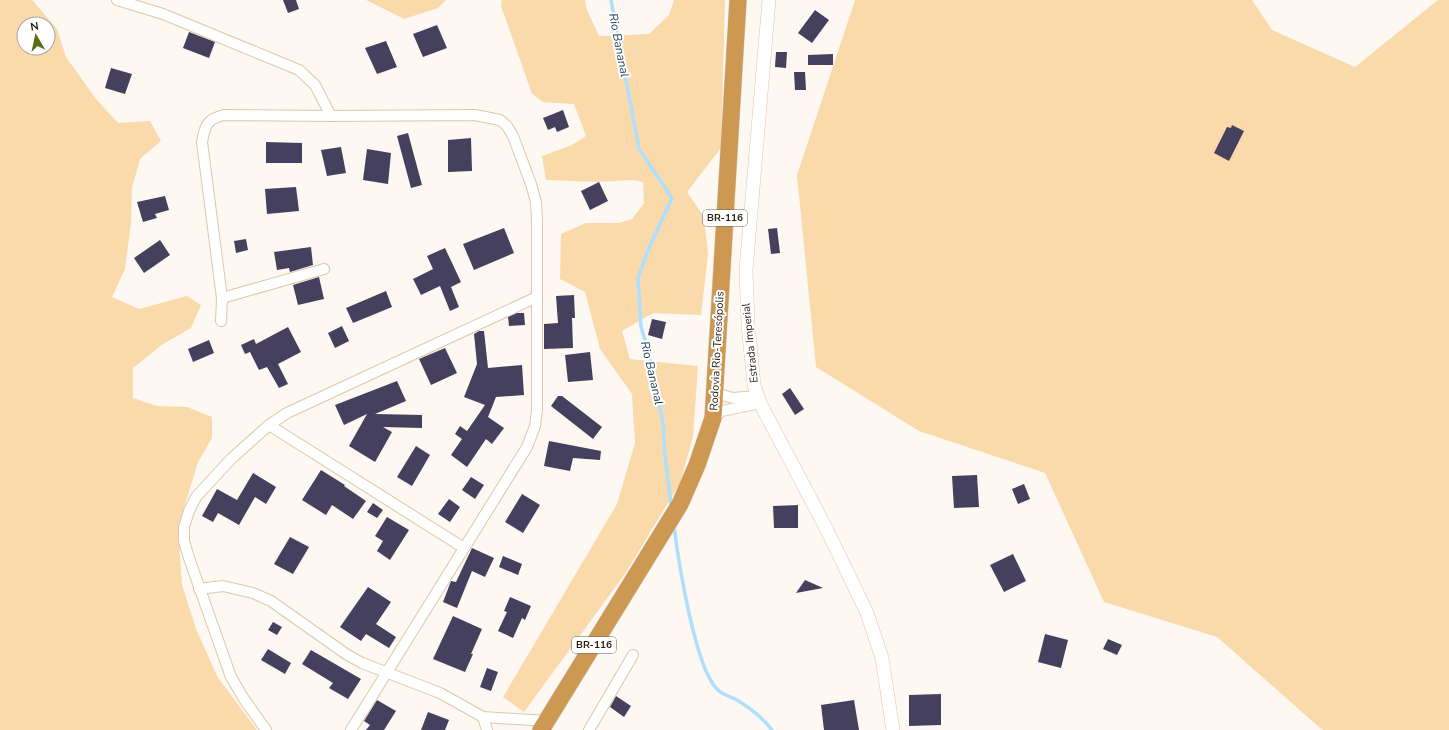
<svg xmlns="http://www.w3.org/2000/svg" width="1449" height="730" font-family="'Nunito Sans',sans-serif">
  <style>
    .green { fill: #fad9ab; fill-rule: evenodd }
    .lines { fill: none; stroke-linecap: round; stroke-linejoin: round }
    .stream { stroke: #aedffe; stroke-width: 3.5 }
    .building { fill: #45405d }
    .minor-casing { stroke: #ddc7a8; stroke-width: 12 }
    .tertiary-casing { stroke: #ddc7a8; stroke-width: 14 }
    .trunk-casing { stroke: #d8d7d5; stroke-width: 18 }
    .minor { stroke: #fff; stroke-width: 10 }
    .tertiary { stroke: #fff; stroke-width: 13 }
    .trunk { stroke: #cc9852; stroke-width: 17 }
    .labels { text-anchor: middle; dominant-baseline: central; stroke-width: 4; stroke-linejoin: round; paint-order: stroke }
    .shield { fill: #fff; stroke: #69645b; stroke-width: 1 }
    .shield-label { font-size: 10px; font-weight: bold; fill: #292115 }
    .street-label { font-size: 11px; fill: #292115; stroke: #fff }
    .water-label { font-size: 12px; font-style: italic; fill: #1a3f54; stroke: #fff }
  </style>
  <rect width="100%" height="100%" fill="#fdf8f2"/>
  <g class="green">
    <path d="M0 0H32L57 29 66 57 96 99 118 123 150 121 161 141 140 159 132 188 131 223 125 269 112 297 139 309 187 296 201 305 191 328 163 344 133 368V398L157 406 187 407 212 417V438L198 462 178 527 182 585 196 629 217 676 257 730H0ZM24 24H48V48H24Z"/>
    <path d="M366 0H446L438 8 404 19Z"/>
    <path d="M502 0H585L587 10 599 36 649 34 669 15 674 0H725L721 148 687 192 704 217 708 254 701 315 653 313 622 331 630 359 698 366 693 437 680 483 625 574 524 712 503 697 617 504 635 443 632 394 600 349 585 292 560 279 561 234 586 223H619L632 219 644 203 643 182 632 180 599 182 546 180 542 156 572 145 586 136 574 104 543 102 532 94 501 6Z"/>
    <path d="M855 0H1252L1272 30 1355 67 1438 0H1449V730H1324L1320 728 1217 637 1104 602 1045 473 919 431 816 367 797 175Z"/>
  </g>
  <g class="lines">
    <g class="stream">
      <path d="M611 0 639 149 672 198 648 250 638 278 641 327 648 350 663 423 665 455 671 506"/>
      <path d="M674 526C678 558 695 670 718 690 723 695 731 697 737 700 750 708 763 718 772 730"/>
    </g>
  </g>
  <g class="building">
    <path d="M283 0H296L299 9 288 13Z"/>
    <path d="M815 10 829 20 812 43 798 33Z"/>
    <path d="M437 25 447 48 423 57 413 34Z"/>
    <path d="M189 32 215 42 209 58 183 48Z"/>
    <path d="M386 41 397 67 377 74 365 48Z"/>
    <path d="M776 52H787L786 68 775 67Z"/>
    <path d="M833 54V65H808V55Z"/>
    <path d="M111 68 132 74 125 94 105 88Z"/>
    <path d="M794 72H805L806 90H795Z"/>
    <path d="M563 110 569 127 557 132 555 127 548 130 543 118Z"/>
    <path d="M1232 125 1244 131 1229 161 1214 153 1227 127 1231 128Z"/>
    <path d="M408 133 422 185 411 188 397 136Z"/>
    <path d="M471 138 472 171 448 172V140Z"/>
    <path d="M266 142 302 143V163H266Z"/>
    <path d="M341 147 346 173 327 176 321 150Z"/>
    <path d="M367 149 391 153 388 184 363 180Z"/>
    <path d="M599 182 608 201 590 210 581 191Z"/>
    <path d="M296 187 299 211 267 214 265 189Z"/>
    <path d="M165 196 169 210 155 214 157 218 143 222 137 202Z"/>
    <path d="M504 228 514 253 474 270 463 244Z"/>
    <path d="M777 228 780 253 771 254 768 229Z"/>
    <path d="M246 239 248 250 236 253 234 241Z"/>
    <path d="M160 240 170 255 144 273 134 258Z"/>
    <path d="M311 247 313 265 290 272 289 268 277 270 274 252Z"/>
    <path d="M445 248 461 282 451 287 459 307 450 311 440 286 421 295 413 279 433 269 427 256Z"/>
    <path d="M319 277 324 299 298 305 293 285Z"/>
    <path d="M386 291 392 307 353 323 346 308Z"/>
    <path d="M574 295 575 318H572L573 348 544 349V324L558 323 556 296Z"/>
    <path d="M517 313H524L525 325 509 326 508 317Z"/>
    <path d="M652 319 666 322 662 339 648 335Z"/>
    <path d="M342 326 349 341 335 348 328 333Z"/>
    <path d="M288 327 301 352 278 364 288 384 279 388 267 367 259 370 250 352 245 354 241 345 254 339 256 344Z"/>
    <path d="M479 331H484L488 368 522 365 524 395 496 397 488 417 504 428 492 444 486 439 467 467 451 455 462 439 455 434 460 426 467 431 485 405 464 397 477 364 474 334Z"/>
    <path d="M209 340 214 353 193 362 188 349Z"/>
    <path d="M445 348 457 373 431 385 419 359Z"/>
    <path d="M590 352 593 380 568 382 565 355Z"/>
    <path d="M397 381 406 401 375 414 422 415V428L383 427 392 432 375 462 349 446 367 414 344 425 335 405Z"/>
    <path d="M790 388 804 409 795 415 782 394Z"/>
    <path d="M558 396H562L602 427 593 439 551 406Z"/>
    <path d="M549 441 601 451 600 460 573 458 570 471 544 466Z"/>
    <path d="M416 446 430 455 412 486 397 477Z"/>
    <path d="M321 470 345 485 344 486 366 501 353 519 332 505 326 515 302 500Z"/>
    <path d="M253 473 276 487 266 504 255 497 239 525 218 513 213 522 202 516 217 489 237 500Z"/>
    <path d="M977 475 979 507 954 508 952 476Z"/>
    <path d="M471 477 484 485 475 499 462 490Z"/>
    <path d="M1024 484 1030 499 1018 504 1012 489Z"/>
    <path d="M522 494 540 505 523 533 505 522Z"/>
    <path d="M449 499 460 507 450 522 438 514Z"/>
    <path d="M373 503 383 510 377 518 367 512Z"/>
    <path d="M798 505V528H774L773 506Z"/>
    <path d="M387 517 409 530 390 560 377 551 383 541 375 536Z"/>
    <path d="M290 537 309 547 293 574 274 564Z"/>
    <path d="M472 548 494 558 485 577 472 571 457 608 443 602 451 581 456 582Z"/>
    <path d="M1013 554 1026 581 1004 592 990 565Z"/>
    <path d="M503 556 522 564 518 575 499 567Z"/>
    <path d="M805 580 823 588 796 593Z"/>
    <path d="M368 587 391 602 376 624 396 637 389 648 366 634 361 641 340 627Z"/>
    <path d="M510 597 531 606 525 620 522 618 513 638 498 631 507 612 504 611Z"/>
    <path d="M453 616 482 629 471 654H473L465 672 433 659Z"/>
    <path d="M273 622 282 627 277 635 268 630Z"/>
    <path d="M1045 634 1068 640 1061 668 1038 662Z"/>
    <path d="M1108 639 1122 645 1117 655 1103 649Z"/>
    <path d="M268 649 291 663 285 674 261 660Z"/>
    <path d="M311 650 361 679 348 699 329 688 333 683 302 664Z"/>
    <path d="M487 668 498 672 491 691 480 687Z"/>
    <path d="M941 694V725L909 726V695Z"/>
    <path d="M616 696 631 706 624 717 610 707Z"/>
    <path d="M377 700 396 711 384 730H366L370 725 364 721Z"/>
    <path d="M854 700 859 730H824L821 705Z"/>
    <path d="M428 712 449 720 445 730H421Z"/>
  </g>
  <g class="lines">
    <defs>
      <g id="minor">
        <path d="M117 0 163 14 299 70 315 85 331 116 475 115 500 120 507 126 513 136 531 184 536 202 537 221V410L535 426 527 447 351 730"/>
        <path d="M222 298 324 269"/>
        <path d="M221 321 222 298 202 142C205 125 207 119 224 115L331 116"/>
        <path d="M715 393 733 398 757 396"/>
        <path d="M713 418 722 411 760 403"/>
        <path d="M269 425 464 548"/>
        <path d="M199 589 223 586 253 593 271 601 346 654 362 663 440 693 483 717 547 721"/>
        <path d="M483 717 487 730"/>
        <path d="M266 730 244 699 231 677 189 558 184 541V527L189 511 196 497 231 459 269 425 287 413 537 297"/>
        <path d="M589 730 633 655"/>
      </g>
      <path id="tertiary" d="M769 0 746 270 748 324 754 385 760 403 826 528 867 613 882 658 893 730"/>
      <path id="trunk" d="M541 730 680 504 697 465 713 418 738 0"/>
    </defs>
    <use href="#minor" class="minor-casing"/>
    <use href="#tertiary" class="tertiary-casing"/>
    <use href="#trunk" class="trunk-casing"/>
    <use href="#minor" class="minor"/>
    <use href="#tertiary" class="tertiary"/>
    <use href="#trunk" class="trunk"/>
  </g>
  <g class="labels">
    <g class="shield">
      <rect x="703" y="210" width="44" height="16" rx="3"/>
      <rect x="572" y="637" width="44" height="16" rx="3"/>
    </g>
    <g class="shield-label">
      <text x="725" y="218">BR-116</text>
      <text x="594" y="645">BR-116</text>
    </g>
    <g class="street-label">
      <text transform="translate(750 343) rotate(-96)">Estrada Imperial</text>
      <text transform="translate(717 351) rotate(-87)">Rodovia Rio-Teresópolis</text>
    </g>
    <g class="water-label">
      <text transform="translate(619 45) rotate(79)">Rio Bananal</text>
      <text transform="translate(652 373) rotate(77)">Rio Bananal</text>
    </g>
  </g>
  <g transform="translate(36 36) rotate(351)"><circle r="19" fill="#ffffff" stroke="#a9a6a1"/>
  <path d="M0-3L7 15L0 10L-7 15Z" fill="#5b6d1a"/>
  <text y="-6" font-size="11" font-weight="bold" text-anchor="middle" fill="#292115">N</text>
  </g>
</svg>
